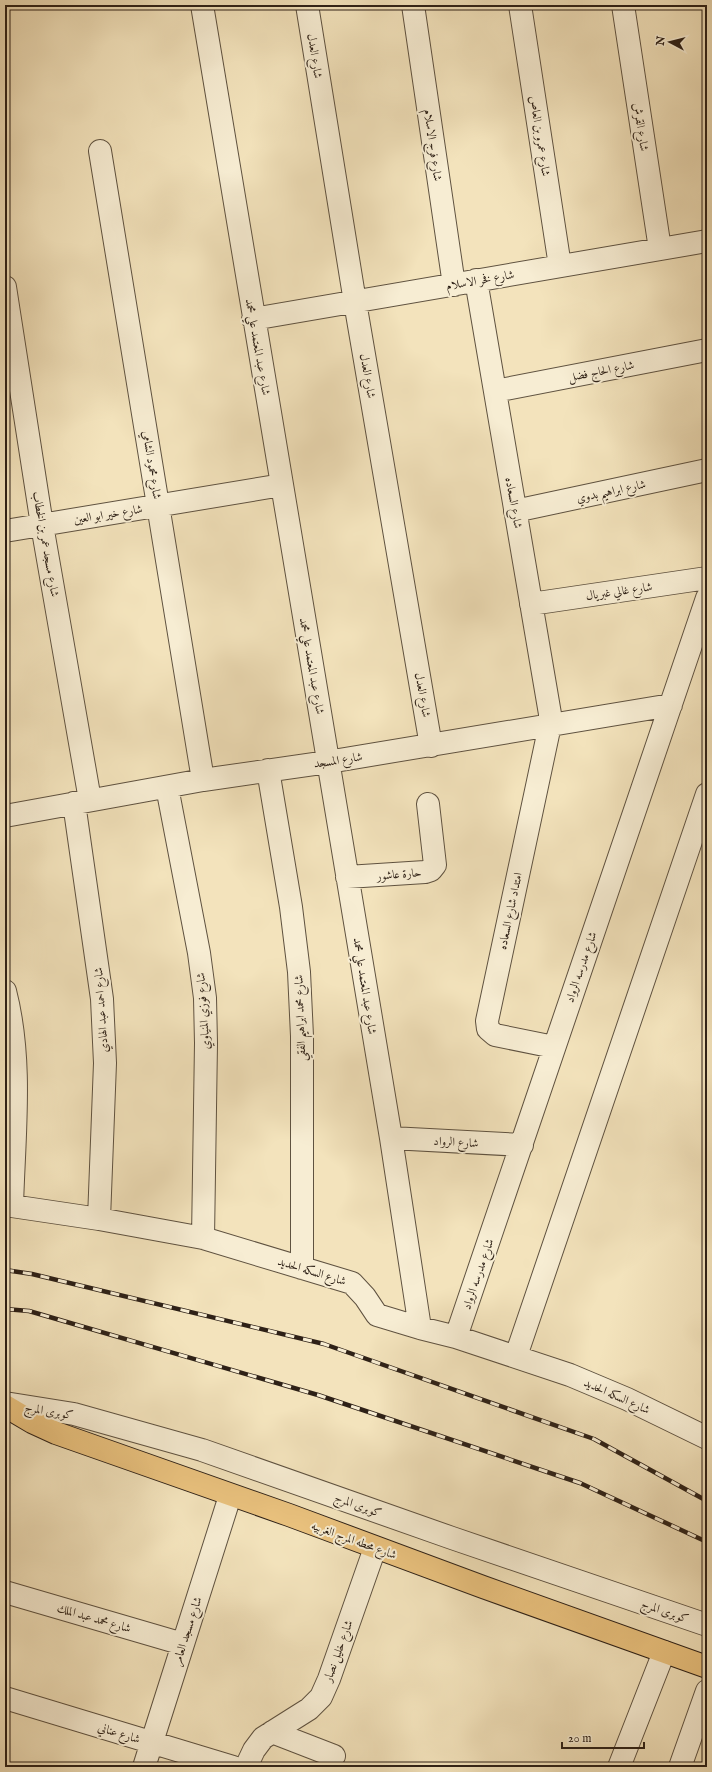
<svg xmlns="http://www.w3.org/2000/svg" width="712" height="1772" font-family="'IM FELL English',Amiri,serif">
  <rect width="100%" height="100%" fill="#f3e3bc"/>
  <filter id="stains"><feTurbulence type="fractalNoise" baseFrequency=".005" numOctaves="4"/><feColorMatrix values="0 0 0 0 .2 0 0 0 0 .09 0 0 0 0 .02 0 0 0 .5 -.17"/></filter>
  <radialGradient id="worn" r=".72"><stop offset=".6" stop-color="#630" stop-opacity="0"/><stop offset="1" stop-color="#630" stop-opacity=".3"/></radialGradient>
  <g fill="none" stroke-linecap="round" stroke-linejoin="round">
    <defs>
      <path id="minor" d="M 202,5 L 391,1138 L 420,1328
        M 307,5 L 355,302 L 431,746
        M 413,5 L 454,285
        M 520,5 L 560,266
        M 623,5 L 660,249
        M 100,151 L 203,780
        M 476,280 L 550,714 L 550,725 L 487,1021 L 488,1029 L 495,1035 L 554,1047
        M 5,287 L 42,525 L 90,800
        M 253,319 L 707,241
        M 495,391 L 707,350
        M 515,511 L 707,470
        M 5,531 L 282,485
        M 531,604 L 707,578
        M 268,770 L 291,907 L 299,972 L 302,1036 L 302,1268
        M 167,787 L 199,953 L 205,998 L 206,1043 L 203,1238
        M 74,803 L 102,999 L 105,1063 L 99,1219
        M 5,816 L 203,780 L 328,762 L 671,705
        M 347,877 L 425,872 L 431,870 L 435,865 L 428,804
        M 5,991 C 23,1061 14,1134 12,1206
        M 391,1138 L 522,1145
        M 5,1205 L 99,1219 L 203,1238 L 352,1283 L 365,1297 L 377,1315 L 420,1328 L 456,1337 L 570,1375 L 627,1399 L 707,1438
        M 456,1337 L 707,598
        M 516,1356 L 707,794
        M 5,1403 L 74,1414 L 202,1450 L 452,1538 L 707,1625
        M 5,1592 L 183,1644
        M 5,1698 L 233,1767
        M 272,1732 L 334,1756
        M 144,1767 L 230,1496
        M 246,1767 L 254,1750 L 263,1738 L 309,1709 L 321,1697 L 329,1679 L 375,1548
        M 619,1767 L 664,1652
        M 680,1767 L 707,1691"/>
      <path id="major" d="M 5,1406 L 32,1422 L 56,1433 L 289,1515 L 483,1587 L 707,1667"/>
    </defs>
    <!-- minor casing -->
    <use href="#minor" stroke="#5f5240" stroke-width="24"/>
    <!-- major casing -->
    <use href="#major" stroke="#2e2117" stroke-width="24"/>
    <!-- minor -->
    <use href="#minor" stroke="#f7edd3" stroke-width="22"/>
    <!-- major -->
    <use href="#major" stroke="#eac27e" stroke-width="22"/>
    <defs>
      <path id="rail" d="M 5,1270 L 32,1274 L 324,1344 L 594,1439 L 707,1501
        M 5,1309 L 29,1311 L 318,1395 L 580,1483 L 707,1542"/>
    </defs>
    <!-- rail casing -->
    <use href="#rail" stroke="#2e2117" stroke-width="4.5"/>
    <!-- rail -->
    <use href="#rail" stroke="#f7edd3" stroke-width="3" stroke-dasharray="9" stroke-linecap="butt"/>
  </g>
  <g text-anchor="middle" stroke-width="4" stroke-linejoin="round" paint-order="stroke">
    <!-- street labels -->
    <g font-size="12" fill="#2e2117" stroke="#f7edd3">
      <text transform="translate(315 56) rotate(81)" y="4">شارع العدل</text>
      <text transform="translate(641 127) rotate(81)" y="4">شارع القرش</text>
      <text transform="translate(540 136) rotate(81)" y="4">شارع عمرو بن العاص</text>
      <text transform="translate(433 145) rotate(82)" y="4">شارع فرج الاسلام</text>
      <text transform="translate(480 280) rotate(-10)" y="4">شارع فخر الاسلام</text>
      <text transform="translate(258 347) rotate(80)" y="4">شارع عبد المعتمد علي محمد</text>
      <text transform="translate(601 371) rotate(-11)" y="4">شارع الحاج فضل</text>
      <text transform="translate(368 376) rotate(80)" y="4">شارع العدل</text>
      <text transform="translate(152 465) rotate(81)" y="4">شارع محمود الشامي</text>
      <text transform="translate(611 491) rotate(-12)" y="4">شارع ابراهيم بدوي</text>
      <text transform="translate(514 503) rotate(80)" y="4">شارع السعاده</text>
      <text transform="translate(108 514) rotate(-9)" y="4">شارع خير ابو العين</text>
      <text transform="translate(46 544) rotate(80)" y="4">شارع مسجد عمر بن الخطاب</text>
      <text transform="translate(619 591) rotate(-8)" y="4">شارع غالي غبريال</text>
      <text transform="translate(312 666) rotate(80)" y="4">شارع عبد المعتمد علي محمد</text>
      <text transform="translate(423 695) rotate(80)" y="4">شارع العدل</text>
      <text transform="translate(338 760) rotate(-9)" y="4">شارع المسجد</text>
      <text transform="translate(399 874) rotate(-5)" y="4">حارة عاشور</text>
      <text transform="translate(510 911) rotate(-78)" y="4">امتداد شارع السعاده</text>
      <text transform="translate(581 967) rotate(-71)" y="4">شارع مدرسه الرواد</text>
      <text transform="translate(365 986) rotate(81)" y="4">شارع عبد المعتمد علي محمد</text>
      <text transform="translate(101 1010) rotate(-94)" y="4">شارع احمد عبد الهادي</text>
      <text transform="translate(203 1011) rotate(-94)" y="4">شارع فوزي المنياوي</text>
      <text transform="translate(300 1018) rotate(-92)" y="4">شارع محمد ابراهيم الفقي</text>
      <text transform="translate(456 1142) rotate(3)" y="4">شارع الرواد</text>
      <text transform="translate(312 1271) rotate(17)" y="4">شارع السكه الحديد</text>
      <text transform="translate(478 1274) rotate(-71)" y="4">شارع مدرسه الرواد</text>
      <text transform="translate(617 1396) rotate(24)" y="4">شارع السكه الحديد</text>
      <text transform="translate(49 1411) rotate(10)" y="4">كوبرى المرج</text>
      <text transform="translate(358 1505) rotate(20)" y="4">كوبرى المرج</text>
      <text transform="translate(354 1540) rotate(20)" y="4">شارع محطه المرج الغربيه</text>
      <text transform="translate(665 1611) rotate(19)" y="4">كوبرى المرج</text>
      <text transform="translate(94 1618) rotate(16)" y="4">شارع محمد عبد الملك</text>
      <text transform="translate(187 1631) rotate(-72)" y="4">شارع مسجد العامر</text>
      <text transform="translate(338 1651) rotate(-70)" y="4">شارع خليل نصار</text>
      <text transform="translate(119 1733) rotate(17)" y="4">شارع عناني</text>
    </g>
  </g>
  <!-- margin -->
  <rect width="712" height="1772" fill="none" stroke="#f3e3bc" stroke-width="20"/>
  <rect x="6" y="6" width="700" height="1760" fill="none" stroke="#2e2117" stroke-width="2"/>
  <rect x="10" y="10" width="692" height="1752" fill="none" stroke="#2e2117"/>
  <!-- north arrow -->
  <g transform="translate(670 42) rotate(277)" stroke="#f7edd3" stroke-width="3" paint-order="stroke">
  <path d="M0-3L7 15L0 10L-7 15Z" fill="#2e2117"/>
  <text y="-6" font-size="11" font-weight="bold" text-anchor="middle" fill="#2e2117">N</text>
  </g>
  <!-- scale -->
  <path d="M562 1742v6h82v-6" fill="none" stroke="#2e2117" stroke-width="2"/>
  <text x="568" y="1742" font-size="12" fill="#2e2117" stroke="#f7edd3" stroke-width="3" paint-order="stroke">20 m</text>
  <rect width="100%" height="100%" filter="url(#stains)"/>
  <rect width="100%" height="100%" fill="url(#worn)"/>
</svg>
